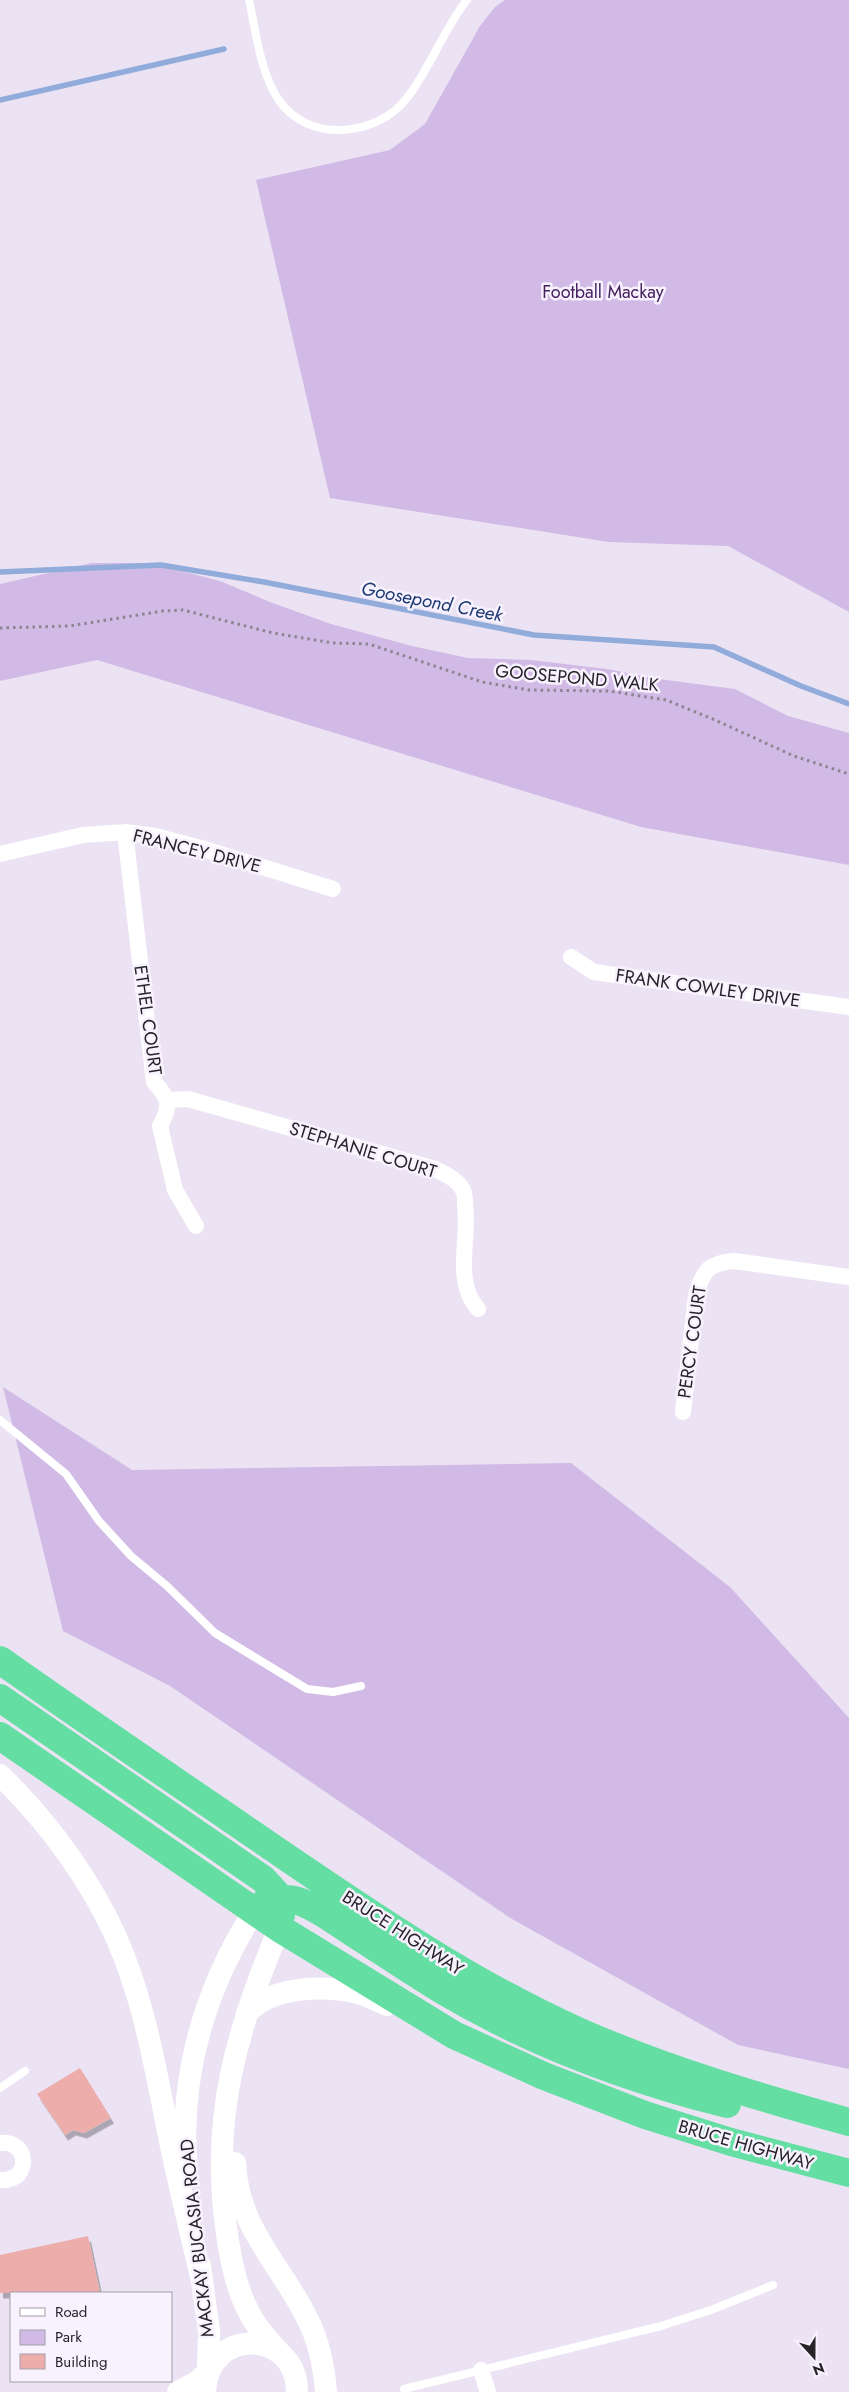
<svg xmlns="http://www.w3.org/2000/svg" width="849" height="2392" font-family="Jost,sans-serif">
  <defs>
    <filter id="shadow"><feDropShadow dx="3" dy="5.5" stdDeviation="0" flood-color="#0004"/></filter>
  </defs>
  <rect width="100%" height="100%" fill="#ebe3f3"/>
  <!-- green -->
  <path fill="#d1bae5" d="M 505,0 L 849,0 L 849,612 L 728,546 L 609,542 L 330,498 L 256,180 L 390,150 L 425,124 L 480,26 L 495,7 Z
    M 92,563 L 150,563 L 220,581 L 270,602 L 331,624 L 412,646 L 468,658 L 531,660 L 607,669 L 658,679 L 735,689 L 788,716 L 849,733 L 849,865 L 641,827 L 97,660 L 0,681 L 0,584 Z
    M 3,1387 L 132,1470 L 571,1463 L 730,1587 L 849,1718 L 849,2069 L 738,2045 L 512,1919 L 170,1686 L 63,1631 Z"/>
  <g fill="none" stroke-linecap="round" stroke-linejoin="round">
    <!-- stream -->
    <path stroke="#91abda" stroke-width="5.5" d="M 0,100 L 224,49
      M 0,572 L 161,565 L 264,582 L 534,635 L 714,647 L 801,686 L 849,704"/>
  </g>
  <!-- building -->
  <path fill="#edadab" filter="url(#shadow)" d="M 80,2068 L 111,2118 L 84,2133 L 73,2130 L 65,2135 L 37,2094 Z
    M 88,2236 L 100,2293 L 0,2293 L 0,2255 Z"/>
  <g fill="none" stroke-linecap="round" stroke-linejoin="round">
    <!-- path -->
    <path stroke="#8a8590" stroke-width="3" stroke-dasharray="2.5 4" stroke-linecap="butt" d="M 0,628 L 69,626 L 163,611 L 183,610 L 273,633 L 333,643 L 369,644 L 482,682 L 529,690 L 609,691 L 666,700 L 715,720 L 794,756 L 849,774"/>
    <!-- lane -->
    <path stroke="#fff" stroke-width="8" d="M 249,0 C 256,32 260,71 278,99 C 308,144 377,137 407,98 C 431,67 443,30 467,0
      M 0,1420 L 66,1474 L 99,1521 L 131,1556 L 167,1586 L 215,1633 L 307,1689 L 333,1692 L 361,1686
      M 0,2088 L 25,2071
      M 404,2389 L 661,2326 L 711,2310 L 773,2285"/>
    <!-- street -->
    <path stroke="#fff" stroke-width="16" d="M 125,832 L 154,1082 C 170,1099 171,1106 160,1126 L 175,1190 L 196,1226
      M 0,854 L 83,835 L 125,832 L 155,836 L 201,848 L 333,889
      M 571,957 L 594,972 L 849,1007
      M 168,1100 L 188,1099 L 435,1169 C 445,1174 457,1179 463,1190 C 465,1194 465,1200 465,1205 C 470,1240 453,1280 478,1309
      M 683,1412 L 696,1295 C 703,1270 709,1263 734,1261 L 849,1277
      M 0,2143 C 21,2141 30,2161 17,2176 L 7,2180 L 0,2180
      M 481,2370 L 488,2392"/>
    <!-- secondary -->
    <path stroke="#fff" stroke-width="22" d="M 0,1775 C 48,1822 88,1876 116,1937 C 143,1998 154,2061 167,2126 C 177,2178 190,2229 202,2281
      M 279,1928 C 237,2032 211,2113 226,2227 C 230,2257 236,2291 252,2318 C 261,2333 273,2346 286,2359
      M 247,2013 C 272,1986 324,1985 358,1993 C 368,1996 378,2001 387,2005
      M 235,2163 C 238,2229 280,2263 307,2318 C 319,2341 324,2366 326,2392
      M 187,2170 C 178,2078 205,1987 255,1910
      M 200,2266 L 209,2331 L 208,2370
      M 178,2392 L 197,2382 L 208,2372
      M 205,2392 C 207,2327 297,2328 297,2392"/>
    <!-- highway -->
    <path stroke="#65dea4" stroke-width="28" d="M 0,1660 C 89,1723 180,1784 270,1846 C 370,1914 470,1983 580,2032 C 667,2070 758,2097 849,2122
      M 0,1698 L 263,1879 L 276,1893 L 281,1915
      M 0,1736 L 279,1928 L 454,2035 L 544,2076 L 645,2115 L 731,2142 L 849,2173
      M 255,1910 C 267,1899 286,1896 301,1902 C 320,1909 336,1922 353,1933 C 383,1952 412,1972 442,1990 C 531,2043 627,2079 727,2104"/>
  </g>
  <g text-anchor="middle" stroke-width="5" stroke-linejoin="round" paint-order="stroke">
    <!-- park labels -->
    <g font-size="18" fill="#45225d" stroke="#f8f1fe">
      <text x="603" y="298">Football Mackay</text>
    </g>
    <!-- street labels -->
    <g font-size="18" fill="#262329" stroke="#f8f1fe">
      <text transform="translate(577 678) rotate(5)" y="6">GOOSEPOND WALK</text>
      <text transform="translate(197 851) rotate(14)" y="6">FRANCEY DRIVE</text>
      <text transform="translate(708 988) rotate(8)" y="6">FRANK COWLEY DRIVE</text>
      <text transform="translate(148 1020) rotate(82)" y="6">ETHEL COURT</text>
      <text transform="translate(363 1150) rotate(17)" y="6">STEPHANIE COURT</text>
      <text transform="translate(692 1342) rotate(-82)" y="6">PERCY COURT</text>
      <text transform="translate(403 1933) rotate(33)" y="6">BRUCE HIGHWAY</text>
      <text transform="translate(746 2145) rotate(16)" y="6">BRUCE HIGHWAY</text>
      <text transform="translate(197 2238) rotate(-96)" y="6">MACKAY BUCASIA ROAD</text>
    </g>
    <!-- water labels -->
    <g font-size="19" font-style="italic" fill="#1d3972" stroke="#f8f1fe">
      <text transform="translate(432 601) rotate(11)" y="7">Goosepond Creek</text>
    </g>
  </g>
  <!-- legend -->
  <rect x="10" y="2292" width="162" height="90" fill="#f8f1fe" stroke="#a49fa9"/>
  <rect x="20" y="2308" width="25" height="8" fill="#ffffff" stroke="#a49fa9"/>
  <text x="55" y="2317" font-size="15" fill="#262329">Road</text>
  <rect x="20" y="2330" width="25" height="15" fill="#d1bae5" stroke="#a49fa9"/>
  <text x="55" y="2342" font-size="15" fill="#262329">Park</text>
  <rect x="20" y="2354" width="25" height="15" fill="#edadab" stroke="#a49fa9"/>
  <text x="55" y="2367" font-size="15" fill="#262329">Building</text>
  <!-- north arrow -->
  <g transform="translate(814 2357) rotate(159)" stroke="#f8f1fe" stroke-width="4" paint-order="stroke">
  <path d="M0-4L9 19L0 12L-9 19Z" fill="#262329"/>
  <text y="-8" font-size="14" font-weight="bold" text-anchor="middle" fill="#262329">N</text>
  </g>
</svg>
